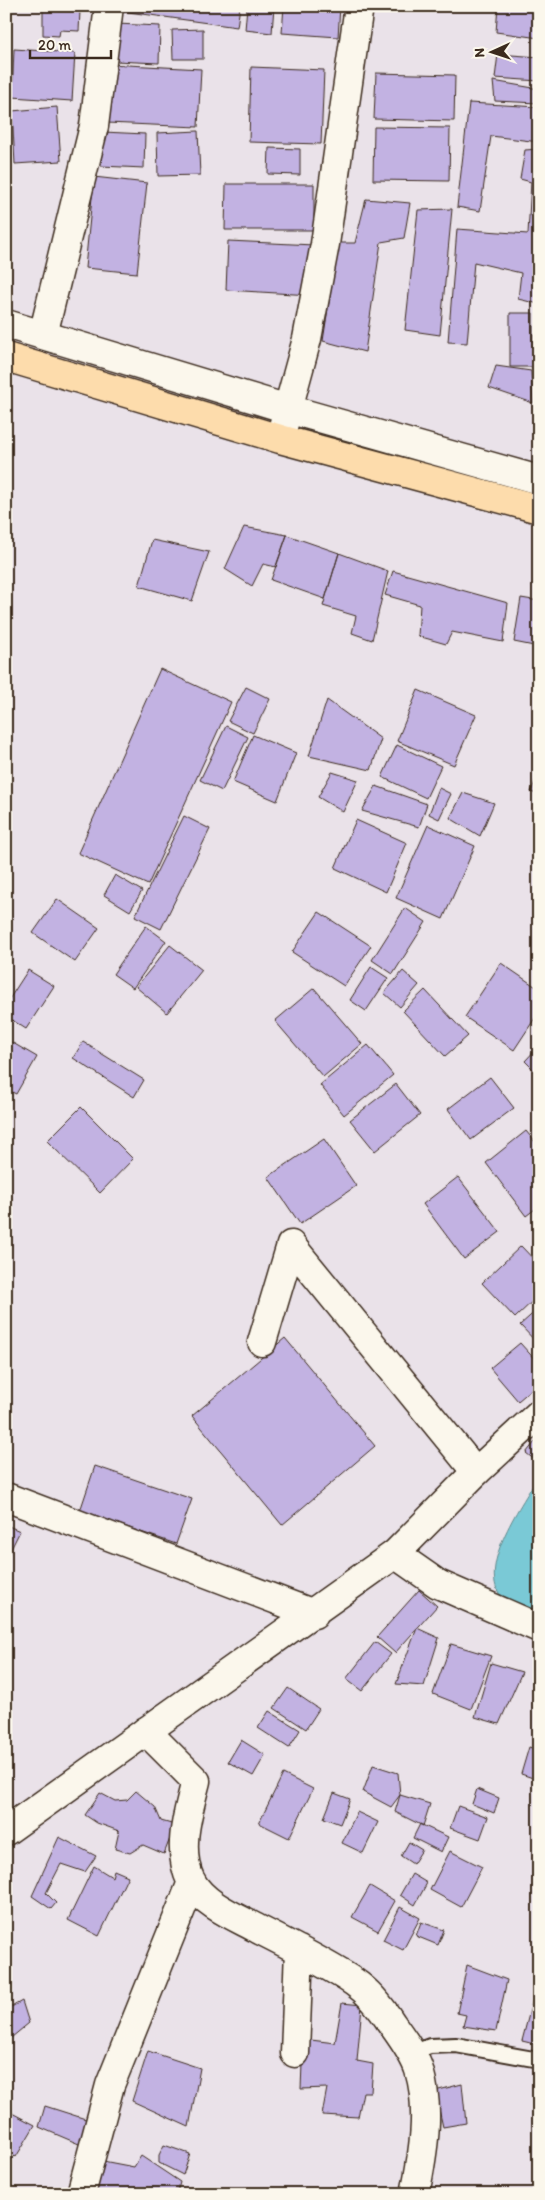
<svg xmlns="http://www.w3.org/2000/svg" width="545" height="2200" font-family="Itim,sans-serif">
  <rect width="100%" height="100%" fill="#eae2e9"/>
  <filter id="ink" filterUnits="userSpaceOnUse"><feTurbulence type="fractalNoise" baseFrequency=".02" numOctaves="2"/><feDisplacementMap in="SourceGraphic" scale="10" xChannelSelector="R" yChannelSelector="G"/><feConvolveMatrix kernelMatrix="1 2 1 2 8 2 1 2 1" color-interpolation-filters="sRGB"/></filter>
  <g filter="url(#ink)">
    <!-- water -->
    <path fill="#7ac9d6" stroke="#61898c" d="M 539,1475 L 539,1616 C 530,1611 506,1602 501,1596 C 477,1566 524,1501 539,1475 Z"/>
    <!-- building -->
    <path fill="#c2b2e2" stroke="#3b2a1e" d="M 43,6 L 60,6 L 60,11 L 80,11 L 79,31 L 60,30 L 59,36 L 43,35 Z
      M 122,6 L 240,6 L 237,27 L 121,11 Z
      M 247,6 L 274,6 L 272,33 L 245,30 Z
      M 284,6 L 340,6 L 338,37 L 282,33 Z
      M 498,6 L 539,6 L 539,38 L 496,32 Z
      M 116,24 L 160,26 L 159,63 L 115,61 Z
      M 203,29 L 203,59 L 173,59 L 172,30 Z
      M 14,49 L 75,53 L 72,101 L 12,97 Z
      M 498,54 L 539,57 L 539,81 L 495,78 Z
      M 109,64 L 201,69 L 198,127 L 107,123 Z
      M 251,67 L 324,70 L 321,144 L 249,142 Z
      M 376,73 L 455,75 L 454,121 L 374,119 Z
      M 493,81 L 539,89 L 539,103 L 495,101 Z
      M 469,103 L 539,107 L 539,142 L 491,136 L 480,211 L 457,207 Z
      M 57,107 L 61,161 L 15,164 L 12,111 Z
      M 374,127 L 450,128 L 449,181 L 373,180 Z
      M 198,131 L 200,175 L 158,176 L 157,133 Z
      M 103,132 L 145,134 L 144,168 L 101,166 Z
      M 269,148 L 300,149 L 300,175 L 268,174 Z
      M 539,149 L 539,304 L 518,299 L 521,273 L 474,262 L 467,343 L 448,342 L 457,229 L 528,234 L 531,182 L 520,179 L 525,150 Z
      M 94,177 L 147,183 L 137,273 L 85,268 Z
      M 226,184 L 314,184 L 314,230 L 225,230 Z
      M 366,199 L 410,203 L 404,238 L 381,242 L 365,352 L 323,341 L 338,243 L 355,243 Z
      M 452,209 L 440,335 L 405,330 L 418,210 Z
      M 228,241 L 314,245 L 311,295 L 226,290 Z
      M 510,313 L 533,313 L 533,367 L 510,367 Z
      M 496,366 L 531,371 L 533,403 L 489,388 Z
      M 244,527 L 287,535 L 276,567 L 263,564 L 252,586 L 225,569 Z
      M 287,535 L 339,553 L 325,599 L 271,580 Z
      M 152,540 L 209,552 L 192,601 L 139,586 Z
      M 339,553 L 388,571 L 372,640 L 352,633 L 356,616 L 323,606 Z
      M 393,571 L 508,603 L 503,642 L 452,632 L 446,644 L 418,636 L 420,605 L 385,595 Z
      M 521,598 L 539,601 L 539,647 L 514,642 Z
      M 160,669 L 231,702 L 148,885 L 78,853 Z
      M 246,687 L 270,699 L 253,733 L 228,721 Z
      M 418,690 L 476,715 L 454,765 L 397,741 Z
      M 327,700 L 381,739 L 371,770 L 309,756 Z
      M 226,726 L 248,737 L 222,791 L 200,780 Z
      M 253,735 L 296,753 L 277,801 L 233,782 Z
      M 397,745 L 441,766 L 426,798 L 382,777 Z
      M 539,771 L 539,795 L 531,792 Z
      M 332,772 L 358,780 L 343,812 L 318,797 Z
      M 376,786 L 427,804 L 419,827 L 362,811 Z
      M 439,788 L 451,794 L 439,819 L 429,814 Z
      M 463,793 L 494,803 L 480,836 L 450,818 Z
      M 184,816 L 210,829 L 161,929 L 135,916 Z
      M 356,820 L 407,843 L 386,892 L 335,868 Z
      M 428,825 L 475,846 L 443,919 L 396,898 Z
      M 115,875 L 142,891 L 130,911 L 104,895 Z
      M 57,899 L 99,928 L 75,962 L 33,933 Z
      M 405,908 L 426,922 L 393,974 L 372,960 Z
      M 319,912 L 371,946 L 344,986 L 292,952 Z
      M 146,926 L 166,941 L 133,988 L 113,974 Z
      M 170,945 L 202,970 L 167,1013 L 136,987 Z
      M 501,963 L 539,989 L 539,1012 L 514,1050 L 465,1017 Z
      M 371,967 L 388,978 L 366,1011 L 350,1000 Z
      M 28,970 L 54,986 L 26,1029 L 6,1016 L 6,1004 Z
      M 403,971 L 419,985 L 400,1007 L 384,993 Z
      M 314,988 L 362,1044 L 323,1077 L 275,1021 Z
      M 425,990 L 468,1036 L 445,1056 L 403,1011 Z
      M 6,1039 L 37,1057 L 16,1094 L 6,1089 Z
      M 83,1042 L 144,1080 L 134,1097 L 73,1058 Z
      M 368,1045 L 393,1075 L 344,1115 L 320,1085 Z
      M 539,1046 L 539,1075 L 525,1061 Z
      M 490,1077 L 514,1108 L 471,1140 L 448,1109 Z
      M 396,1084 L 420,1115 L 375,1151 L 350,1120 Z
      M 81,1107 L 133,1159 L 100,1193 L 47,1141 Z
      M 526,1131 L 539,1147 L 539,1206 L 526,1216 L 486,1163 Z
      M 324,1139 L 356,1186 L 300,1224 L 268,1177 Z
      M 458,1177 L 500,1232 L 464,1259 L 423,1204 Z
      M 521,1246 L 539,1265 L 539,1295 L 515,1318 L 482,1283 Z
      M 539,1308 L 539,1345 L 520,1325 Z
      M 285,1338 L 375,1446 L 282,1525 L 192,1416 Z
      M 520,1343 L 539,1364 L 539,1383 L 518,1401 L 490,1368 Z
      M 539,1437 L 539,1456 L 535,1460 L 526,1453 Z
      M 95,1466 L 192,1499 L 176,1544 L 80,1511 Z
      M 6,1525 L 20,1531 L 6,1559 Z
      M 419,1590 L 437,1606 L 395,1653 L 377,1637 Z
      M 417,1628 L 439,1638 L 424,1686 L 396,1684 Z
      M 375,1642 L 391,1654 L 362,1691 L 346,1679 Z
      M 451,1644 L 491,1656 L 471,1709 L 433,1694 Z
      M 491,1663 L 522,1672 L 499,1724 L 475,1717 Z
      M 288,1688 L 319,1709 L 306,1729 L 274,1708 Z
      M 269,1711 L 300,1730 L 289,1748 L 258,1728 Z
      M 241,1740 L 265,1755 L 253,1776 L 228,1762 Z
      M 529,1747 L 539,1750 L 539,1780 L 521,1774 Z
      M 373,1765 L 398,1773 L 400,1795 L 391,1807 L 363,1792 Z
      M 283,1774 L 313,1789 L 289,1838 L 259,1823 Z
      M 477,1789 L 499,1798 L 494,1813 L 472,1804 Z
      M 136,1791 L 155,1807 L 161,1821 L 175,1825 L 164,1854 L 143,1845 L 130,1853 L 115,1849 L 119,1831 L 97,1823 L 85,1815 L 100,1793 L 115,1801 L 127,1800 Z
      M 334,1793 L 350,1799 L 340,1824 L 324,1818 Z
      M 400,1795 L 430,1804 L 423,1826 L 395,1812 Z
      M 458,1806 L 488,1817 L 480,1839 L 450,1828 Z
      M 357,1812 L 378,1822 L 363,1853 L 342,1843 Z
      M 420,1824 L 448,1837 L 441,1852 L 413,1838 Z
      M 59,1837 L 96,1856 L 85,1872 L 61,1864 L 46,1893 L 56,1903 L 51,1909 L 32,1896 Z
      M 409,1842 L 422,1850 L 413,1864 L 401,1856 Z
      M 450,1851 L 482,1867 L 461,1907 L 430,1890 Z
      M 94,1866 L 112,1877 L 114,1870 L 128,1876 L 99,1936 L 68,1920 Z
      M 412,1874 L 427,1883 L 415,1905 L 400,1895 Z
      M 370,1886 L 395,1901 L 378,1931 L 352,1917 Z
      M 400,1907 L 420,1918 L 403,1950 L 383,1940 Z
      M 421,1922 L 444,1930 L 438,1945 L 416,1936 Z
      M 467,1965 L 507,1980 L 496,2031 L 463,2026 L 466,2015 L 457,2013 Z
      M 536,1987 L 539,1988 L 539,2045 L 522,2041 Z
      M 22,2001 L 29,2023 L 6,2042 L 6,2010 Z
      M 342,2003 L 362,2005 L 357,2061 L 373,2064 L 371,2092 L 363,2092 L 358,2117 L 322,2115 L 327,2088 L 301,2089 L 303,2039 L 335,2043 Z
      M 148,2051 L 200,2068 L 189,2127 L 132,2101 Z
      M 462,2084 L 466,2123 L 443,2127 L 435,2091 Z
      M 45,2106 L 95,2122 L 86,2147 L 39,2127 Z
      M 6,2110 L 35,2125 L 16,2157 L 6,2154 Z
      M 164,2145 L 190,2154 L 183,2175 L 159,2163 L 159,2155 Z
      M 141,2156 L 180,2182 L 177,2194 L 94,2194 L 103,2161 L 134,2167 Z"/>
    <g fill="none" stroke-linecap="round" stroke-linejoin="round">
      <defs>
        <path id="lane" d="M 411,2053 L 430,2046 L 456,2045 L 539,2060"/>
        <path id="street" d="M 6,324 L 288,409 L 539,480
          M 43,335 L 94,126 L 109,6
          M 283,427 L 307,339 L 325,244 L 359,6
          M 291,1245 L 476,1472
          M 262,1342 L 291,1245
          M 6,1497 L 314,1614
          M 395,1554 L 438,1584 L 539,1628
          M 146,1731 L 196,1781 C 188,1813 176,1850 191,1881 C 204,1905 236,1917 258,1929 C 291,1946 324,1962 354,1982 C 369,1992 383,2010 392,2024 C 402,2038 414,2054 419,2070 C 431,2110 423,2154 415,2194
          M 295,2053 L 299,1950
          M 81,2194 L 110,2085 L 192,1882"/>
        <path id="secondary" d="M 6,1831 L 395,1554 L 476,1472 L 539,1414"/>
        <path id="highway" d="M 6,357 L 280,439 L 539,509"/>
      </defs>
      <!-- lane casing -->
      <use href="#lane" stroke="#3b2a1e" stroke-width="18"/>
      <!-- street casing -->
      <use href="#street" stroke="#3b2a1e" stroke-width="31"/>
      <!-- secondary casing -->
      <use href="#secondary" stroke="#3b2a1e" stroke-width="31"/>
      <!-- highway casing -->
      <use href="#highway" stroke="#3b2a1e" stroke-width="31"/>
      <!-- lane -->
      <use href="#lane" stroke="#fbf7ec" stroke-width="14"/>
      <!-- street -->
      <use href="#street" stroke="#fbf7ec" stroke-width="28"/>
      <!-- secondary -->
      <use href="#secondary" stroke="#fbf7ec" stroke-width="28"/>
      <!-- highway -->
      <use href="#highway" stroke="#fddcac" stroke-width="28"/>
    </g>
  </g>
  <!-- margin -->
  <rect width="545" height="2200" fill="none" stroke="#fbf7ec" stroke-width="25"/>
  <rect x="12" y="12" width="520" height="2175" fill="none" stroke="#3b2a1e" stroke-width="2" filter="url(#ink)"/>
  <!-- north arrow -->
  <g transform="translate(492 52) rotate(267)" stroke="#fbf7ec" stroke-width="4" paint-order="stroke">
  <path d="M0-4L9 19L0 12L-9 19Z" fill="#3b2a1e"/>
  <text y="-8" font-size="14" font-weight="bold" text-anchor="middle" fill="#3b2a1e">N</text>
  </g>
  <!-- scale -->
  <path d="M30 50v8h81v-8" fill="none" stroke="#3b2a1e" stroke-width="2.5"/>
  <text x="38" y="50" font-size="15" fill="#3b2a1e" stroke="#fbf7ec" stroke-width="4" paint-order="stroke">20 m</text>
</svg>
